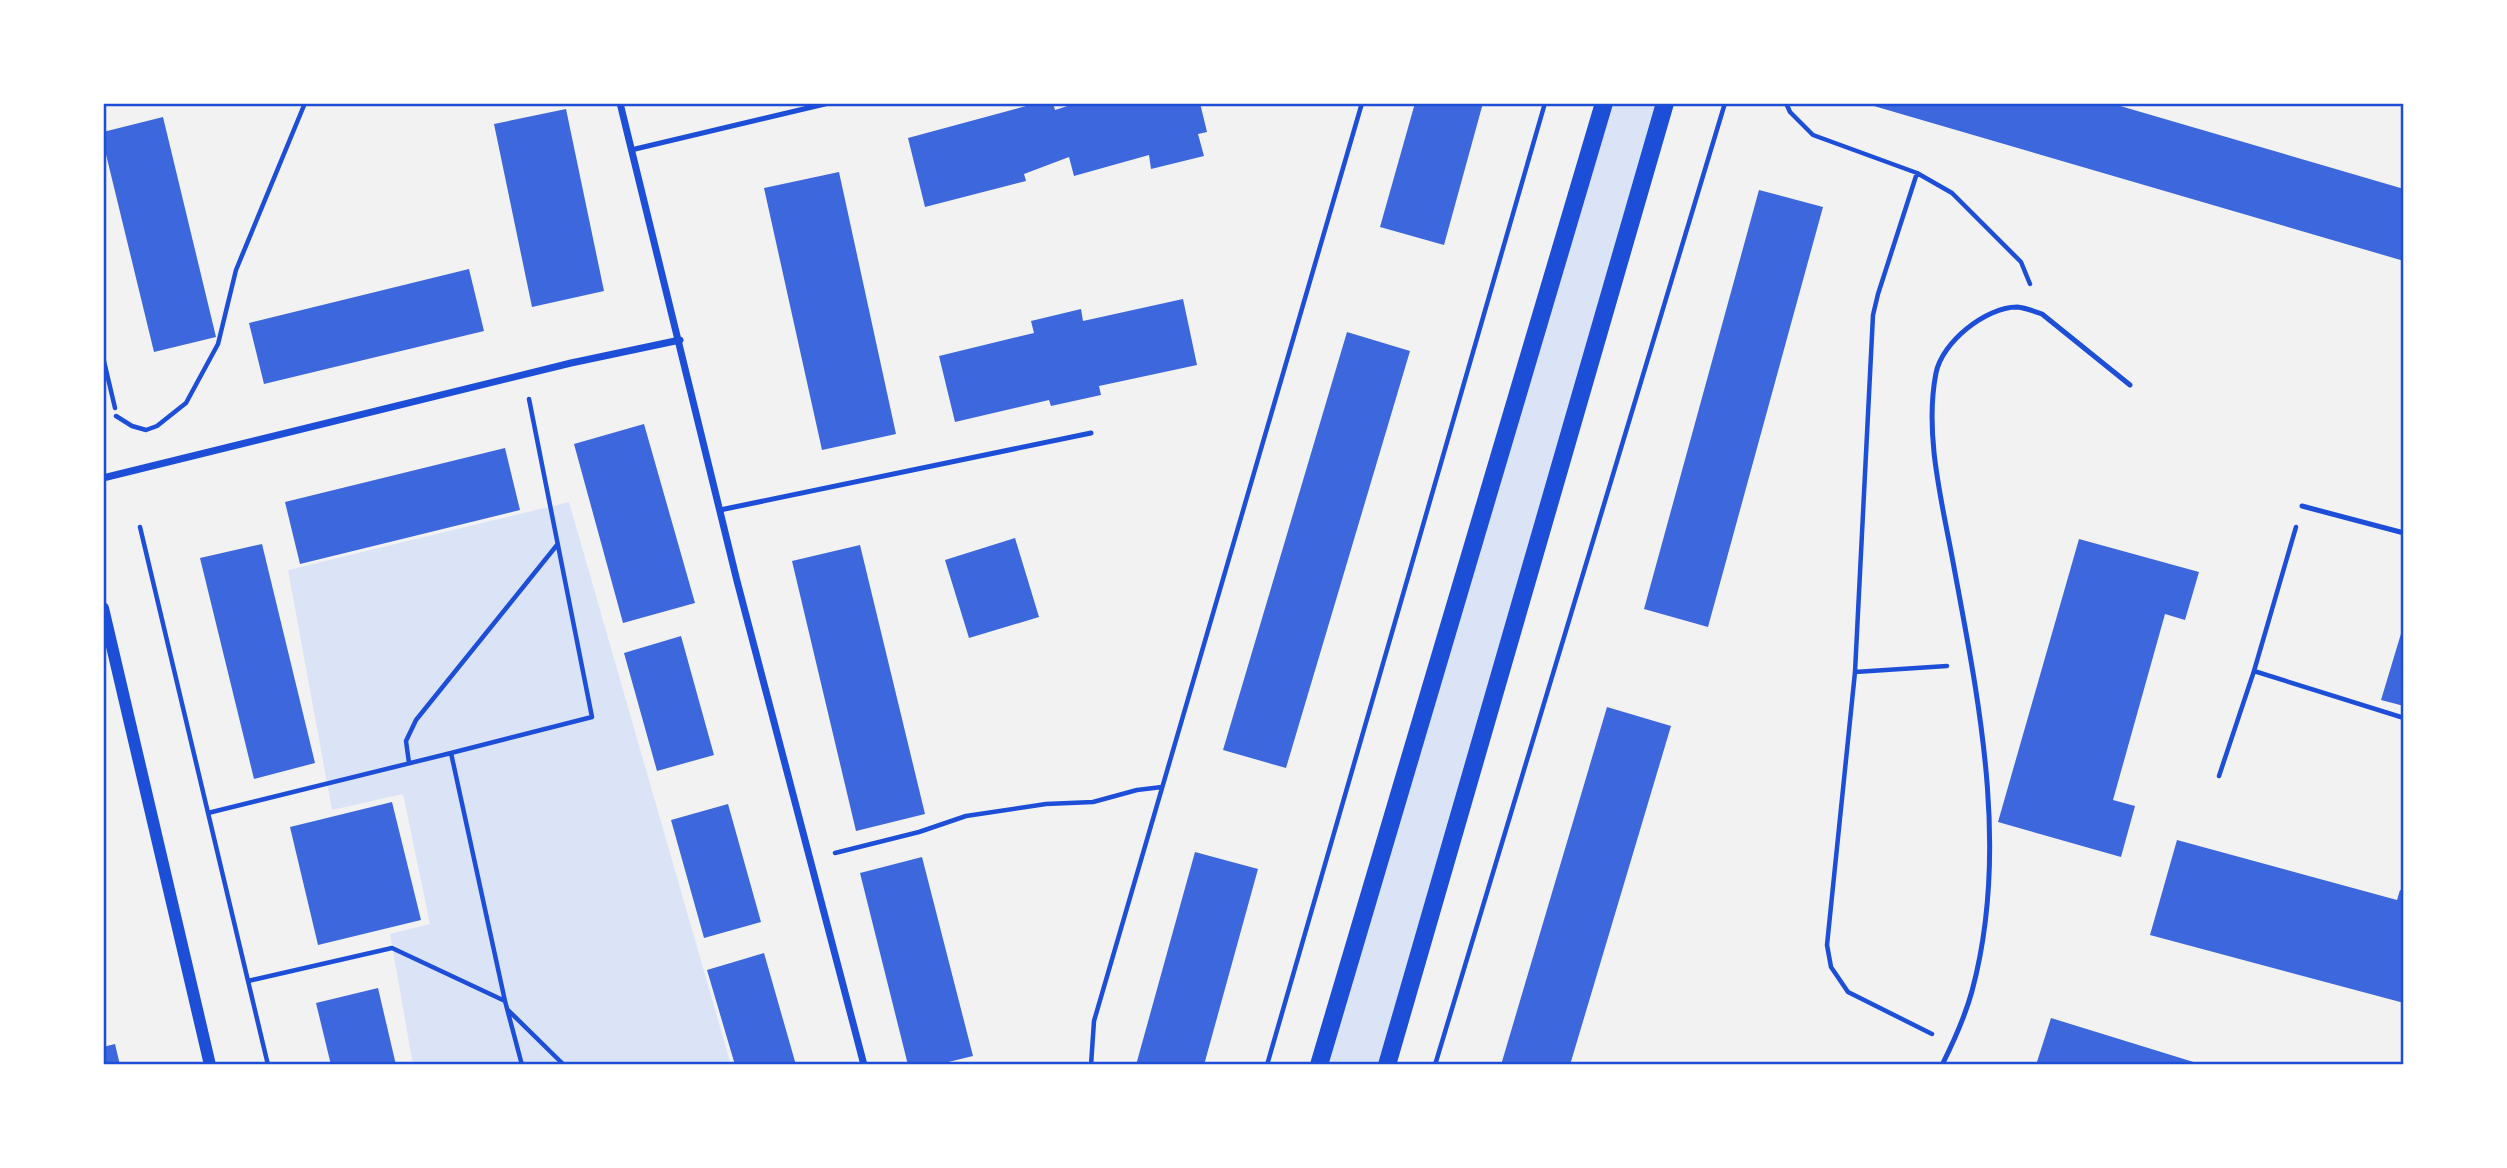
<svg xmlns="http://www.w3.org/2000/svg" width="2507" height="1168" font-family="'Sofia Sans Condensed',sans-serif">
  <rect width="100%" height="100%" fill="#f2f2f2"/>
  <!-- green -->
  <path fill="#dbe4f7" d="M 1604,103 L 1665,103 L 1387,1065 L 1319,1065 Z
    M 569,502 L 731,1065 L 413,1065 L 390,934 L 430,924 L 403,794 L 332,810 L 288,570 Z"/>
  <!-- building -->
  <path fill="#3d67dc" d="M 1037,103 L 1053,103 L 1055,110 L 1077,103 L 1200,103 L 1207,132 L 1198,134 L 1204,156 L 1151,169 L 1149,155 L 1074,176 L 1069,157 L 1024,174 L 1026,181 L 925,207 L 908,138 Z
    M 1415,103 L 1483,103 L 1444,245 L 1380,227 Z
    M 2110,103 L 2404,189 L 2404,261 L 1867,104 Z
    M 566,109 L 604,291 L 532,307 L 494,124 Z
    M 163,117 L 216,337 L 154,352 L 103,142 L 103,132 Z
    M 839,172 L 896,434 L 822,450 L 764,188 Z
    M 1759,190 L 1823,207 L 1708,627 L 1644,609 Z
    M 469,269 L 484,331 L 264,384 L 249,323 Z
    M 1183,299 L 1197,365 L 1099,386 L 1101,395 L 1051,406 L 1049,400 L 955,422 L 939,356 L 1034,333 L 1031,321 L 1081,309 L 1083,321 Z
    M 1347,332 L 1410,351 L 1286,768 L 1223,750 Z
    M 644,424 L 695,603 L 623,623 L 574,444 Z
    M 505,448 L 520,510 L 300,564 L 285,502 Z
    M 1015,538 L 1039,617 L 969,638 L 945,560 Z
    M 2079,539 L 2199,572 L 2185,620 L 2165,614 L 2113,800 L 2135,806 L 2121,857 L 1998,822 Z
    M 262,544 L 315,763 L 254,779 L 200,558 Z
    M 860,545 L 925,814 L 856,831 L 792,561 Z
    M 2403,627 L 2404,627 L 2404,706 L 2381,700 Z
    M 681,636 L 714,755 L 657,771 L 624,653 Z
    M 1607,707 L 1671,726 L 1570,1065 L 1501,1065 Z
    M 392,802 L 421,920 L 318,945 L 290,827 Z
    M 728,804 L 761,922 L 704,938 L 671,820 Z
    M 2177,840 L 2397,900 L 2400,890 L 2404,891 L 2404,1003 L 2150,935 Z
    M 1195,852 L 1258,869 L 1204,1065 L 1136,1065 Z
    M 922,857 L 973,1056 L 936,1065 L 908,1065 L 860,873 Z
    M 764,953 L 796,1065 L 735,1065 L 707,970 Z
    M 378,988 L 396,1065 L 331,1065 L 316,1003 Z
    M 2051,1018 L 2200,1064 L 2200,1065 L 2036,1065 Z
    M 115,1044 L 120,1065 L 103,1065 L 103,1047 Z"/>
  <g fill="none" stroke-linecap="round" stroke-linejoin="round">
    <!-- path -->
    <path stroke="#1d4ed8" stroke-width="4.5" d="M 1786,103 L 1790,112 L 1813,135 L 1917,173 L 1952,193 L 2021,262 L 2030,284
      M 1917,173 L 1878,294 L 1873,315 L 1855,672 L 1827,945 L 1831,967 L 1848,992 L 1932,1034
      M 103,357 L 115,408
      M 116,416 L 132,426 L 146,430 L 157,426 L 186,403 L 218,344 L 236,270 L 305,103
      M 140,527 L 268,1065
      M 2254,671 L 2404,718
      M 1855,672 L 1947,666
      M 451,753 L 592,717 L 529,399
      M 409,763 L 406,741 L 416,720 L 557,545
      M 2219,776 L 2254,671 L 2296,527
      M 208,813 L 451,753 L 505,1001
      M 835,853 L 919,832 L 966,816 L 1046,804 L 1093,802 L 1137,790 L 1162,787
      M 248,981 L 392,948 L 505,1001 L 522,1065
      M 508,1010 L 564,1065
      M 1091,1065 L 1094,1021 L 1362,103
      M 1267,1065 L 1545,103
      M 1435,1065 L 1725,103"/>
    <!-- service -->
    <path stroke="#1d4ed8" stroke-width="5" d="M 631,150 L 829,103
      M 2302,506 L 2404,533
      M 720,510 L 1091,433
      M 1942,1065 C 1954,1041 1965,1017 1972,991 C 2010,850 1979,702 1953,562 C 1942,502 1924,434 1936,373 C 1942,342 1986,307 2017,307 C 2026,308 2034,311 2042,314 L 2130,385"/>
    <!-- minor -->
    <path stroke="#1d4ed8" stroke-width="7" d="M 620,103 L 737,581 L 864,1065
      M 103,478 L 571,363 L 680,340"/>
    <!-- tertiary -->
    <path stroke="#1d4ed8" stroke-width="12" d="M 103,608 L 210,1065"/>
    <!-- primary -->
    <path stroke="#1d4ed8" stroke-width="18" d="M 1319,1065 L 1604,103
      M 1387,1065 L 1665,103"/>
  </g>
  <!-- border -->
  <rect width="2507" height="1168" fill="none" stroke="#ffffff" stroke-width="210"/>
  <rect x="105" y="105" width="2297" height="958" fill="none" stroke="#1d4ed8" stroke-width="2.5"/>
</svg>
